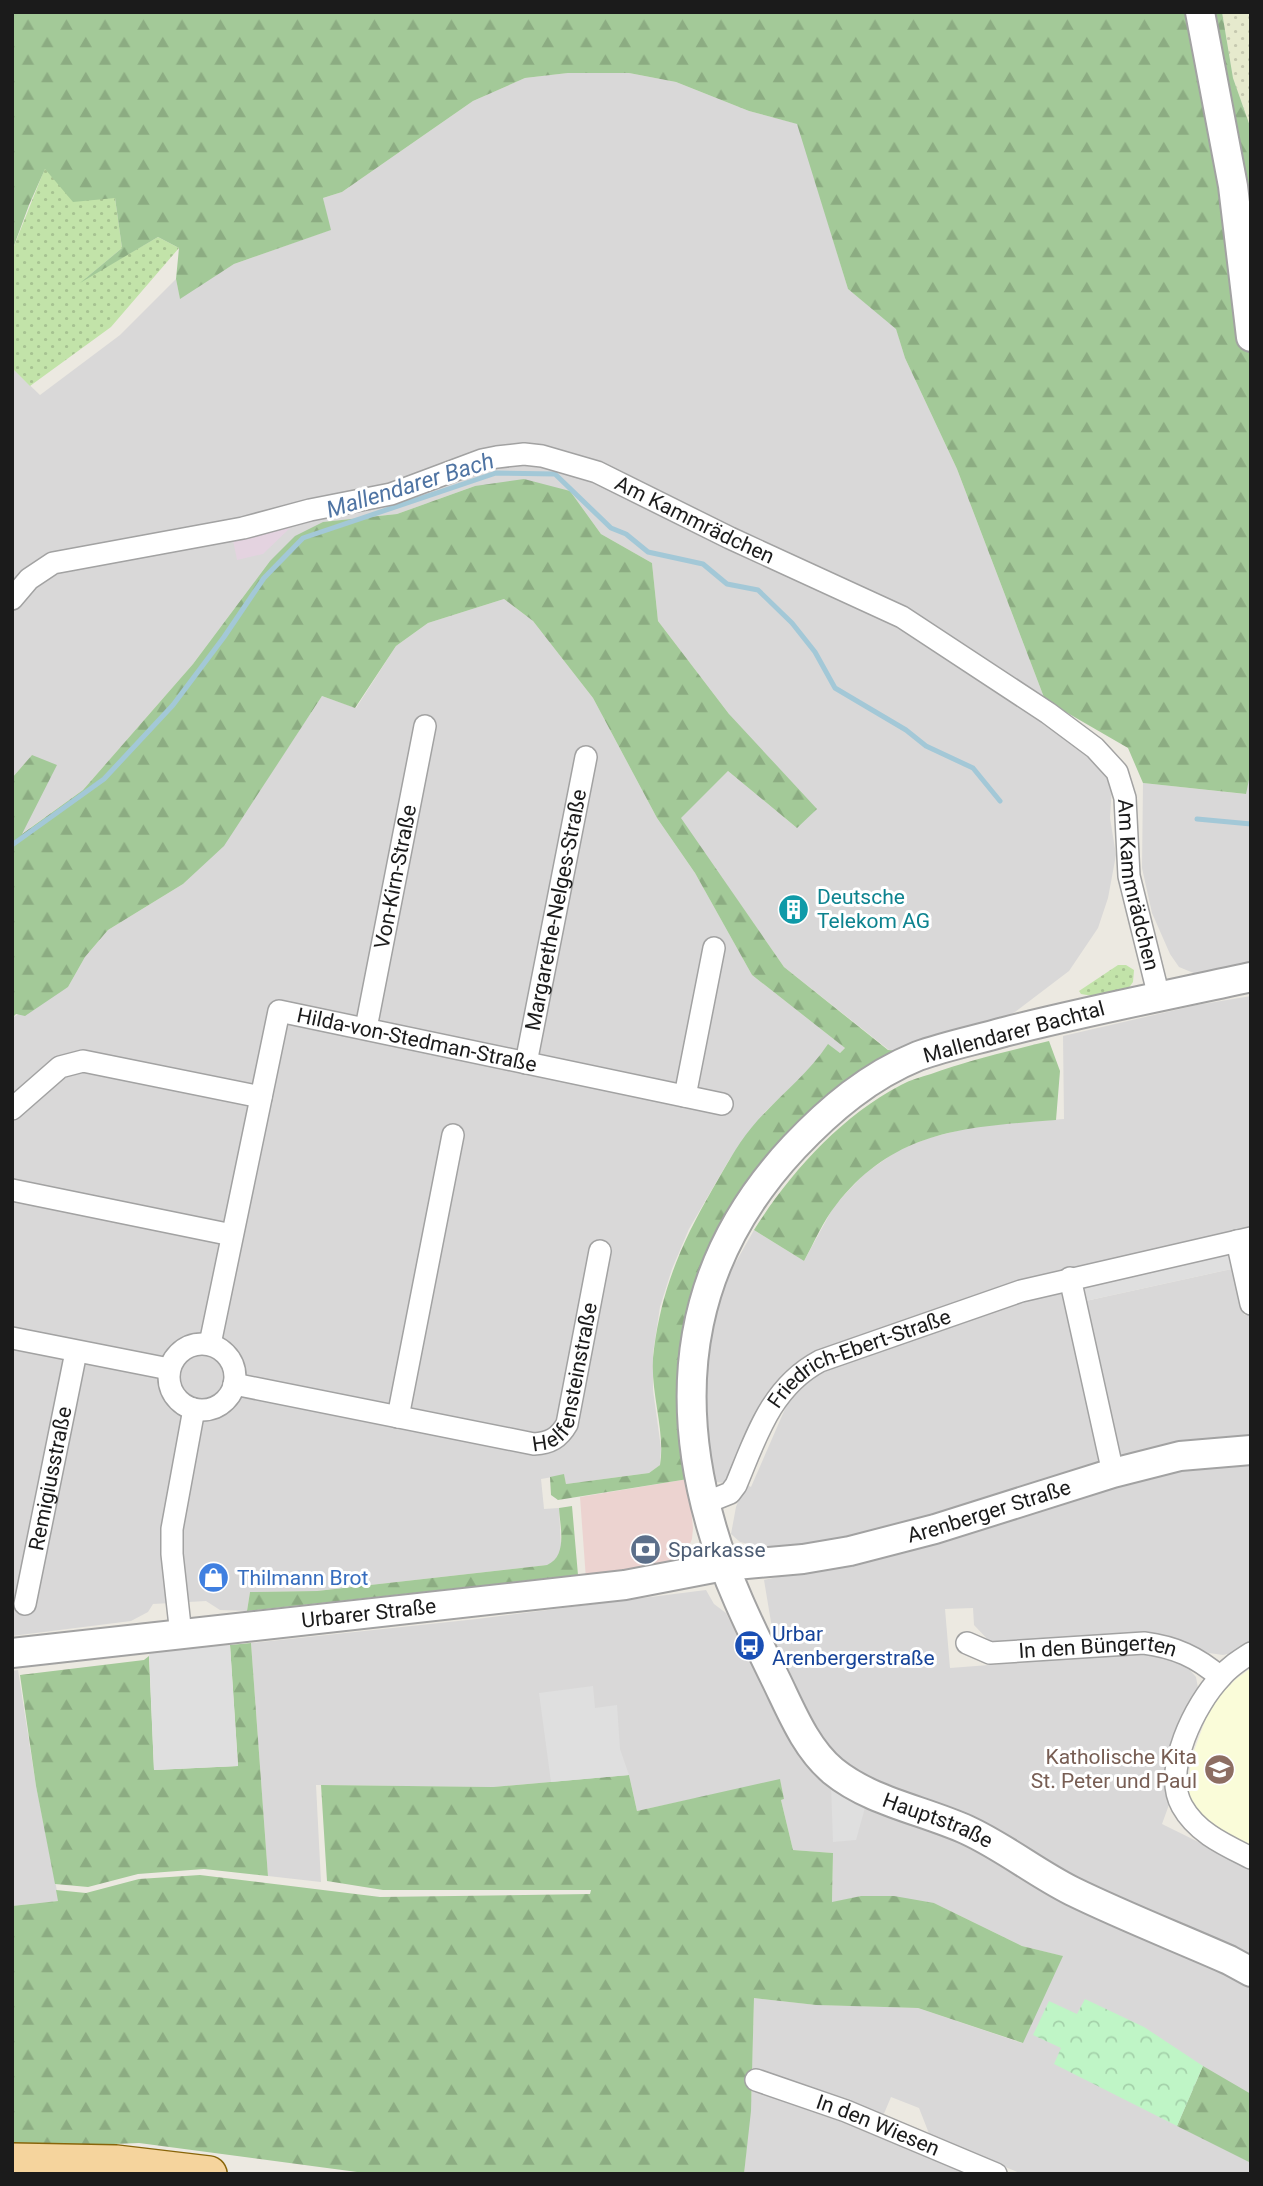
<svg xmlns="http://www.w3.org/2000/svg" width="1263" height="2186" font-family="Roboto,sans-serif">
  <defs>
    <pattern id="farmland-dots" width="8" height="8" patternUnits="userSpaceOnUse" patternTransform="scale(1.75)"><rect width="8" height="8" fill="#e6eacd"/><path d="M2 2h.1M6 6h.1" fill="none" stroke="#c5c8af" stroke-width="1.8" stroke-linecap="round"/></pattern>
    <pattern id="grass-dots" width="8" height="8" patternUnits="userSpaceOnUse" patternTransform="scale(1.75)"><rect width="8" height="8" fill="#c2e3a9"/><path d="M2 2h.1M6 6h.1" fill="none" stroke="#a6c291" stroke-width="1.8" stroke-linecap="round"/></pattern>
    <pattern id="forest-firs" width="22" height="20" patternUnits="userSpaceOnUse" patternTransform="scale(1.75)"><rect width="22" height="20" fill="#a3c998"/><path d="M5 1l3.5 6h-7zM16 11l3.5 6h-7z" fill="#8cac82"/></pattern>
    <pattern id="park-crowns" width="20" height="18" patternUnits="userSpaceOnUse" patternTransform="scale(1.75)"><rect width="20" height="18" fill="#bff5c6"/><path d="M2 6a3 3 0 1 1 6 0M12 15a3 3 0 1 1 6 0" fill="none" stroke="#a4d1aa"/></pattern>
  </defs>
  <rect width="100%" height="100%" fill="#ece9e1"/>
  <!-- residential -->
  <path fill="#d9d8d8" d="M 568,73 L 629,73 L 676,82 L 749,111 L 798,124 L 848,289 L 896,328 L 905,358 L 957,469 L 1045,700 L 1035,717 L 1071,738 L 1100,766 L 1112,785 L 1110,818 L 1116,855 L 1108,898 L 1098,928 L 1069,971 L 1015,1012 L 991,1025 L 900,1051 L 889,1050 L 784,967 L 680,818 L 728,771 L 797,828 L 729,714 L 658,621 L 652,563 L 601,534 L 570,491 L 475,486 L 397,514 L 324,522 L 270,561 L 193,664 L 83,790 L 20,835 L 32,755 L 12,778 L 12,368 L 40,395 L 120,335 L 176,279 L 180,298 L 234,264 L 330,230 L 323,198 L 342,192 L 473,101 L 525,78 Z
    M 504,599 L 533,621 L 593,698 L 657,818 L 695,873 L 752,975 L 845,1048 L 840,1053 L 828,1045 L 813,1066 L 765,1112 L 729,1160 L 689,1229 L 672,1269 L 660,1307 L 653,1353 L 653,1390 L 661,1448 L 660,1465 L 649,1473 L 566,1484 L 564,1475 L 541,1479 L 544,1509 L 559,1508 L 561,1546 L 559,1556 L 554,1562 L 547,1565 L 317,1591 L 250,1592 L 247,1611 L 220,1610 L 206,1601 L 153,1604 L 148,1612 L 131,1621 L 12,1636 L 12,1018 L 68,987 L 85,957 L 108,930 L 183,884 L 223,846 L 322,696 L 356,708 L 396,646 L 428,623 Z
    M 1251,770 L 1251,964 L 1196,974 L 1179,967 L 1170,954 L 1152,913 L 1142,868 L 1143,783 L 1245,794 Z
    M 1251,996 L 1251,1229 L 817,1355 L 726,1483 L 714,1482 L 706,1432 L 704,1376 L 714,1320 L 728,1276 L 754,1230 L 804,1261 L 834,1206 L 864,1174 L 897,1151 L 929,1138 L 976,1126 L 1064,1119 L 1063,1036 L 1197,1005 Z
    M 1236,1268 L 1244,1315 L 1251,1313 L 1251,1438 L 1119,1460 L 1081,1302 Z
    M 1062,1289 L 1102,1464 L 902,1528 L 785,1548 L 765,1548 L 740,1542 L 731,1534 L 736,1507 L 741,1494 L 747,1485 L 751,1487 L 788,1402 L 804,1384 L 823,1369 L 962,1319 Z
    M 1251,1462 L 1251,1646 L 1240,1651 L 1223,1655 L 1209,1653 L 1182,1642 L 993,1645 L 974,1625 L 973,1608 L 945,1609 L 950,1668 L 1143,1653 L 1163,1656 L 1181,1663 L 1189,1669 L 1196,1677 L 1198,1688 L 1170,1802 L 1162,1824 L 1251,1868 L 1251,1962 L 847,1772 L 830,1755 L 777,1658 L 764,1580 L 800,1572 L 1199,1464 Z
    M 706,1590 L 714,1604 L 726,1613 L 788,1737 L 940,1830 L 1251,1984 L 1251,2174 L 1022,2174 L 930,2136 L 919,2108 L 891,2097 L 883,2116 L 851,2103 L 752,2068 L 754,1998 L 817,2005 L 918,2008 L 1022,2043 L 1062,1956 L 1022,1946 L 934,1903 L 861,1896 L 832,1903 L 833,1853 L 793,1850 L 781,1800 L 784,1799 L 780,1780 L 637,1811 L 629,1775 L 493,1787 L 316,1785 L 321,1882 L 268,1876 L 251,1643 L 477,1619 Z
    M 18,1670 L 36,1786 L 59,1901 L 12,1906 L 12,1671 Z
    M 752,2090 L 842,2122 L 967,2174 L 744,2174 Z"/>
  <!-- commercial -->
  <path fill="#ecd3d0" d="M 688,1479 L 693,1528 L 692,1539 L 688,1548 L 680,1556 L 658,1567 L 586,1579 L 580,1497 Z"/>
  <!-- industrial -->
  <path fill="#e4d3e0" d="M 292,526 L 263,554 L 237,560 L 233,540 Z"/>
  <!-- education -->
  <path fill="#fafcd9" d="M 1251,1668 L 1251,1845 L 1214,1827 L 1195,1810 L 1189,1798 L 1188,1782 L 1192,1756 L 1208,1713 L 1218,1697 L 1236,1679 Z"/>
  <!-- farmland -->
  <path fill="url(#farmland-dots)" d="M 1222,12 L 1251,12 L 1251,129 L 1233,78 Z"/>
  <!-- grass -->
  <path fill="url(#grass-dots)" d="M 45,168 L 115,198 L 122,248 L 85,279 L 158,237 L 179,248 L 111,327 L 30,386 L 12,368 L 12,251 Z
    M 1118,965 L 1126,965 L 1134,970 L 1133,982 L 1128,989 L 1104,998 L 1081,994 L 1079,991 Z"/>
  <!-- forest -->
  <path fill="url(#forest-firs)" d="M 12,12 L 1222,12 L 1233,78 L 1251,129 L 1251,770 L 1246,794 L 1143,783 L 1128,748 L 1045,700 L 957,469 L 905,358 L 896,329 L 848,289 L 797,124 L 749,111 L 676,82 L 629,73 L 568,73 L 525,78 L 473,101 L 342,192 L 323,198 L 331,230 L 234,264 L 180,299 L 176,279 L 179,248 L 158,237 L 80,283 L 122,248 L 115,198 L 73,202 L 45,169 L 29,205 L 12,251 Z
    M 524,479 L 570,491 L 601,534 L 652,563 L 658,621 L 729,714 L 817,809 L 797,828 L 728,771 L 681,818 L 784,967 L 888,1050 L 900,1051 L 711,1247 C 673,1331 670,1390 688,1479 L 558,1500 L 551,1495 L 550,1477 L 564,1474 L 566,1484 L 649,1473 L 660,1465 C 666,1429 648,1388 654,1349 C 662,1288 682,1242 712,1190 C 725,1168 736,1146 752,1127 C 776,1098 807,1076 828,1044 L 840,1053 L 845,1048 L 752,975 L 695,873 L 657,818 L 593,698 L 533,621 L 504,599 L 428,623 L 396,646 L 355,708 L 322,696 L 224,846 L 183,884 L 108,930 L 85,957 L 68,987 L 25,1016 L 16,1014 L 12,1018 L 12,778 L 32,755 L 57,765 L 22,834 L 83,790 L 193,664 L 270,561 L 295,536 L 323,522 L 397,514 L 475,486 Z
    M 1049,1041 L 1060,1071 L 1056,1120 C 967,1127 895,1129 836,1205 C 823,1221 814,1243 804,1261 L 754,1230 C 790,1173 840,1117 901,1085 C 910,1080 921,1077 931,1074 C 969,1060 1009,1051 1049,1041 Z
    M 572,1506 L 578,1575 L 247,1611 L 250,1592 L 317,1591 L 547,1565 C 568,1556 560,1527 559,1508 Z
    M 251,1643 L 268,1876 L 204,1869 L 138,1874 L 88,1887 L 55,1884 L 36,1786 L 20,1675 L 144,1660 L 149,1656 L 154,1770 L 238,1766 L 230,1645 Z
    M 629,1775 L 637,1811 L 780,1779 L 784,1799 L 781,1800 L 793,1850 L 833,1853 L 832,1902 L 861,1896 L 894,1896 L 934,1903 L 1022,1946 L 1063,1956 L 1023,2043 L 918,2008 L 816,2005 L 754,1998 L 751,2111 L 744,2174 L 372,2174 L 139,2143 L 12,2148 L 12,1906 L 58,1901 L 56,1890 L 86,1893 L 139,1879 L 200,1875 L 380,1897 L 590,1894 L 591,1890 L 383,1890 L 327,1881 L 321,1785 L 493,1787 Z
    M 1203,2066 L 1251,2094 L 1251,2163 L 1177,2126 Z"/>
  <!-- park -->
  <path fill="url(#park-crowns)" d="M 1085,1999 L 1144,2027 L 1203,2066 L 1177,2126 L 1054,2064 L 1061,2048 L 1033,2035 L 1049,2001 L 1077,2014 Z"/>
  <!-- parking -->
  <path fill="#dfdfdf" d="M 1233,1249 L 1236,1268 L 1081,1302 L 1080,1287 Z
    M 230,1645 L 238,1766 L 154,1770 L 149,1651 Z
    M 593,1686 L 595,1708 L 617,1705 L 620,1749 L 629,1775 L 551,1782 L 539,1693 Z
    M 831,1785 L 866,1804 L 856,1840 L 833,1842 Z"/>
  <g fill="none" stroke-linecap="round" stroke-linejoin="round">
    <!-- stream -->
    <path stroke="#a3c8d7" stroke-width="5" d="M 1197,819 L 1251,824
      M 12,845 L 104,779 L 173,705 L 224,637 L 264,578 L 303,538 L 496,473 L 555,474 L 611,528 L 626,534 L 648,552 L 703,564 L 727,584 L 758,590 L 792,623 L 815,652 L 835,688 L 906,730 L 926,746 L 973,768 L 1000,801"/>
    <defs>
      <g id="minor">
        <path id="s1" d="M 12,599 L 29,579 L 53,563 L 243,528 L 310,510 L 391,494 L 482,460 L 497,457 L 524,454 L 542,456 L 597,472 L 730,538 L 902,617 L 1048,713 L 1095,748 L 1117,772 L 1125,798 L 1129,876 L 1159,997"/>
        <path id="s2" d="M 366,1028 L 425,726"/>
        <path id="s3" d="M 526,1063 L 586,757"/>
        <path d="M 685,1096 L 714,948"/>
        <path d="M 12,1109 L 60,1067 L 83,1061 L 261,1097"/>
        <path d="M 12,1190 L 232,1235"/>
        <path d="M 1237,1241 L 1251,1304"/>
        <path d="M 1070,1278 L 1113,1473"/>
        <path d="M 12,1338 L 169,1369"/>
        <circle cx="202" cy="1377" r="33"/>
        <path id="s4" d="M 210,1344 L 279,1011 L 722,1104"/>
        <path id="s5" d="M 234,1384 L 534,1444 C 550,1443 559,1438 567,1424 L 600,1251"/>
        <path d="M 398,1417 L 453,1135"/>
        <path id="s6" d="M 705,1503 L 730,1493 L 736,1485 C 756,1437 771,1387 820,1361 L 1021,1291 L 1251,1238"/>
        <path id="s7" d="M 25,1604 L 76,1352"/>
        <path d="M 181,1635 L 172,1554 L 172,1529 L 194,1409"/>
        <path id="s8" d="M 967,1643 L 990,1653 L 1144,1643 C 1175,1647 1197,1657 1220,1677"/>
        <path d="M 1251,1653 C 1240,1660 1229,1667 1221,1677 C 1195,1704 1162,1770 1182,1806 C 1197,1833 1225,1845 1251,1858"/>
        <path id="s9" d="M 756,2080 L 846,2111 L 996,2174"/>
      </g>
      <g id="tertiary">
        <path d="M 1200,12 L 1233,186 L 1251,337"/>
        <path id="s10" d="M 1251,977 C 1169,995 1086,1011 1004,1032 C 976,1040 946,1046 918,1056 C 869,1076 830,1109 794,1147 C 692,1256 670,1383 711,1525 C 726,1579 752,1631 777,1682 C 792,1713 806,1748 833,1771 C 871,1802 923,1810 967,1830 C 1004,1847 1036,1873 1072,1891 C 1123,1916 1177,1937 1229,1960 L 1251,1972"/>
        <path id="s11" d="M 12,1653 L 625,1585 L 724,1566 L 803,1559 L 850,1551 L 935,1529 L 1113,1473 L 1180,1456 L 1251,1450"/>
      </g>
      <path id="primary" d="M 12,2161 L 116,2163 L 209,2174"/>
    </defs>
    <!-- minor casing -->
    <use href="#minor" stroke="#a2a2a2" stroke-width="24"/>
    <!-- tertiary casing -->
    <use href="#tertiary" stroke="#a2a2a2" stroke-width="32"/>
    <!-- primary casing -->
    <use href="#primary" stroke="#88650a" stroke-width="38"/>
    <!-- minor -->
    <use href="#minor" stroke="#fff" stroke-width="21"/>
    <!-- tertiary -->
    <use href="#tertiary" stroke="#fff" stroke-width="28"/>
    <!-- primary -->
    <use href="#primary" stroke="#f5d49d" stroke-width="35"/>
  </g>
  <!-- icons -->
  <defs>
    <symbol id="building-disc" viewBox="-11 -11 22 22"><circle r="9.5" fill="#0f9aa8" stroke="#fff"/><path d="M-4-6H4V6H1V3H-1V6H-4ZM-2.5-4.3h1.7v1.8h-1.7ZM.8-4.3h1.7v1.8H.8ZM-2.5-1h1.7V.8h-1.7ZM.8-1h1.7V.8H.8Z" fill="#fff"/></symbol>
    <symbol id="bank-disc" viewBox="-11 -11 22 22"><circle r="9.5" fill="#5c6f8a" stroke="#fff"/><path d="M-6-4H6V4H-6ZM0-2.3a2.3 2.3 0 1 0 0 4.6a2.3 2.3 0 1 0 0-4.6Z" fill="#fff"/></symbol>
    <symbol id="shop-disc" viewBox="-11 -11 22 22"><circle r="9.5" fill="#3f7fe0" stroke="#fff"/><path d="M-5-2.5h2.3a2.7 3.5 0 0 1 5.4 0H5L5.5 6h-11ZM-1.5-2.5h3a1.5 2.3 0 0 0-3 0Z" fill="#fff"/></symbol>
    <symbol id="bus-disc" viewBox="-11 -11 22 22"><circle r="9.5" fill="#1a4fb4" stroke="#fff"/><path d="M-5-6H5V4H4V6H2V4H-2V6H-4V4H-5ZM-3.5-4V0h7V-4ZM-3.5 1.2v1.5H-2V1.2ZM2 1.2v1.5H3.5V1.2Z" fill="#fff"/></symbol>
    <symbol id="school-disc" viewBox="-11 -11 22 22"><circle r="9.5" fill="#8d6e63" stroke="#fff"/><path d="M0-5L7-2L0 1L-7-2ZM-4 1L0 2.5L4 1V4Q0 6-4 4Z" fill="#fff"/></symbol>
  </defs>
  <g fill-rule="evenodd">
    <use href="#building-disc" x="776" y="892" width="35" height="35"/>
    <use href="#bank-disc" x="628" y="1532" width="35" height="35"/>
    <use href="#shop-disc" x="196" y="1560" width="35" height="35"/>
    <use href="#bus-disc" x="732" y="1628" width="35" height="35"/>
    <use href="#school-disc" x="1202" y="1752" width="35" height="35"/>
  </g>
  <g text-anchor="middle" stroke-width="6" stroke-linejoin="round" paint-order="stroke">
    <!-- street labels -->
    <g font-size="21" fill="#1b1b1b" stroke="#fff">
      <text dy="7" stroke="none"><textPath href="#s1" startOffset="724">Am Kammrädchen</textPath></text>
      <text dy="7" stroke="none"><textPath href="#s2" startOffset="154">Von-Kirn-Straße</textPath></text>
      <text dy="7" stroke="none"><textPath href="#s1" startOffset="1334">Am Kammrädchen</textPath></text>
      <text dy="7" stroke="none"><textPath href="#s3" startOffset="156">Margarethe-Nelges-Straße</textPath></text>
      <text transform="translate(1014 1032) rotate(-15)" y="7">Mallendarer Bachtal</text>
      <text dy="7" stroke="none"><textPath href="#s4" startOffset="481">Hilda-von-Stedman-Straße</textPath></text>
      <text dy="7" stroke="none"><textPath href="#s6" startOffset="226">Friedrich-Ebert-Straße</textPath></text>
      <text dy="7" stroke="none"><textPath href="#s5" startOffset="387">Helfensteinstraße</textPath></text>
      <text dy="7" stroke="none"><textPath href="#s7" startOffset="128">Remigiusstraße</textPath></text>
      <text dy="7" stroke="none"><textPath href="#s11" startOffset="989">Arenberger Straße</textPath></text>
      <text dy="7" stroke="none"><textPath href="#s11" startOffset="359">Urbarer Straße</textPath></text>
      <text dy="7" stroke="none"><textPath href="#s8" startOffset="133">In den Büngerten</textPath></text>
      <text dy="7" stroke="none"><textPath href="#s10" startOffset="1297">Hauptstraße</textPath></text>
      <text dy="7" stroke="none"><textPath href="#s9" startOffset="130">In den Wiesen</textPath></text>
    </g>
    <!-- culture labels -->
    <g font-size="21" fill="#0d838f" stroke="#fff" text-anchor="start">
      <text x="817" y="904">Deutsche<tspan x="817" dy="24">Telekom AG</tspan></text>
    </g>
    <!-- service labels -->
    <g font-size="21" fill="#4e5e75" stroke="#fff" text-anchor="start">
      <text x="668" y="1557">Sparkasse</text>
    </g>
    <!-- shop labels -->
    <g font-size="21" fill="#366cbe" stroke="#fff" text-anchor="start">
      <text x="237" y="1585">Thilmann Brot</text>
    </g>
    <!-- transit labels -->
    <g font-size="21" fill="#164399" stroke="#fff" text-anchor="start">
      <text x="772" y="1641">Urbar<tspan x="772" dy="24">Arenbergerstraße</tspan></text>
    </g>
    <!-- education labels -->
    <g font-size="21" fill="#785e54" stroke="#fff" text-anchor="end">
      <text x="1197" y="1764">Katholische Kita<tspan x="1197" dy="24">St. Peter und Paul</tspan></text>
    </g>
    <!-- water labels -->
    <g font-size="23" font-style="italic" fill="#4f74a3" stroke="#fff">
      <text transform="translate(410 485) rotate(-17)" y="8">Mallendarer Bach</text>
    </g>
  </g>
  <!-- border -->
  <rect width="1263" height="2186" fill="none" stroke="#1b1b1b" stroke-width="28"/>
</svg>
